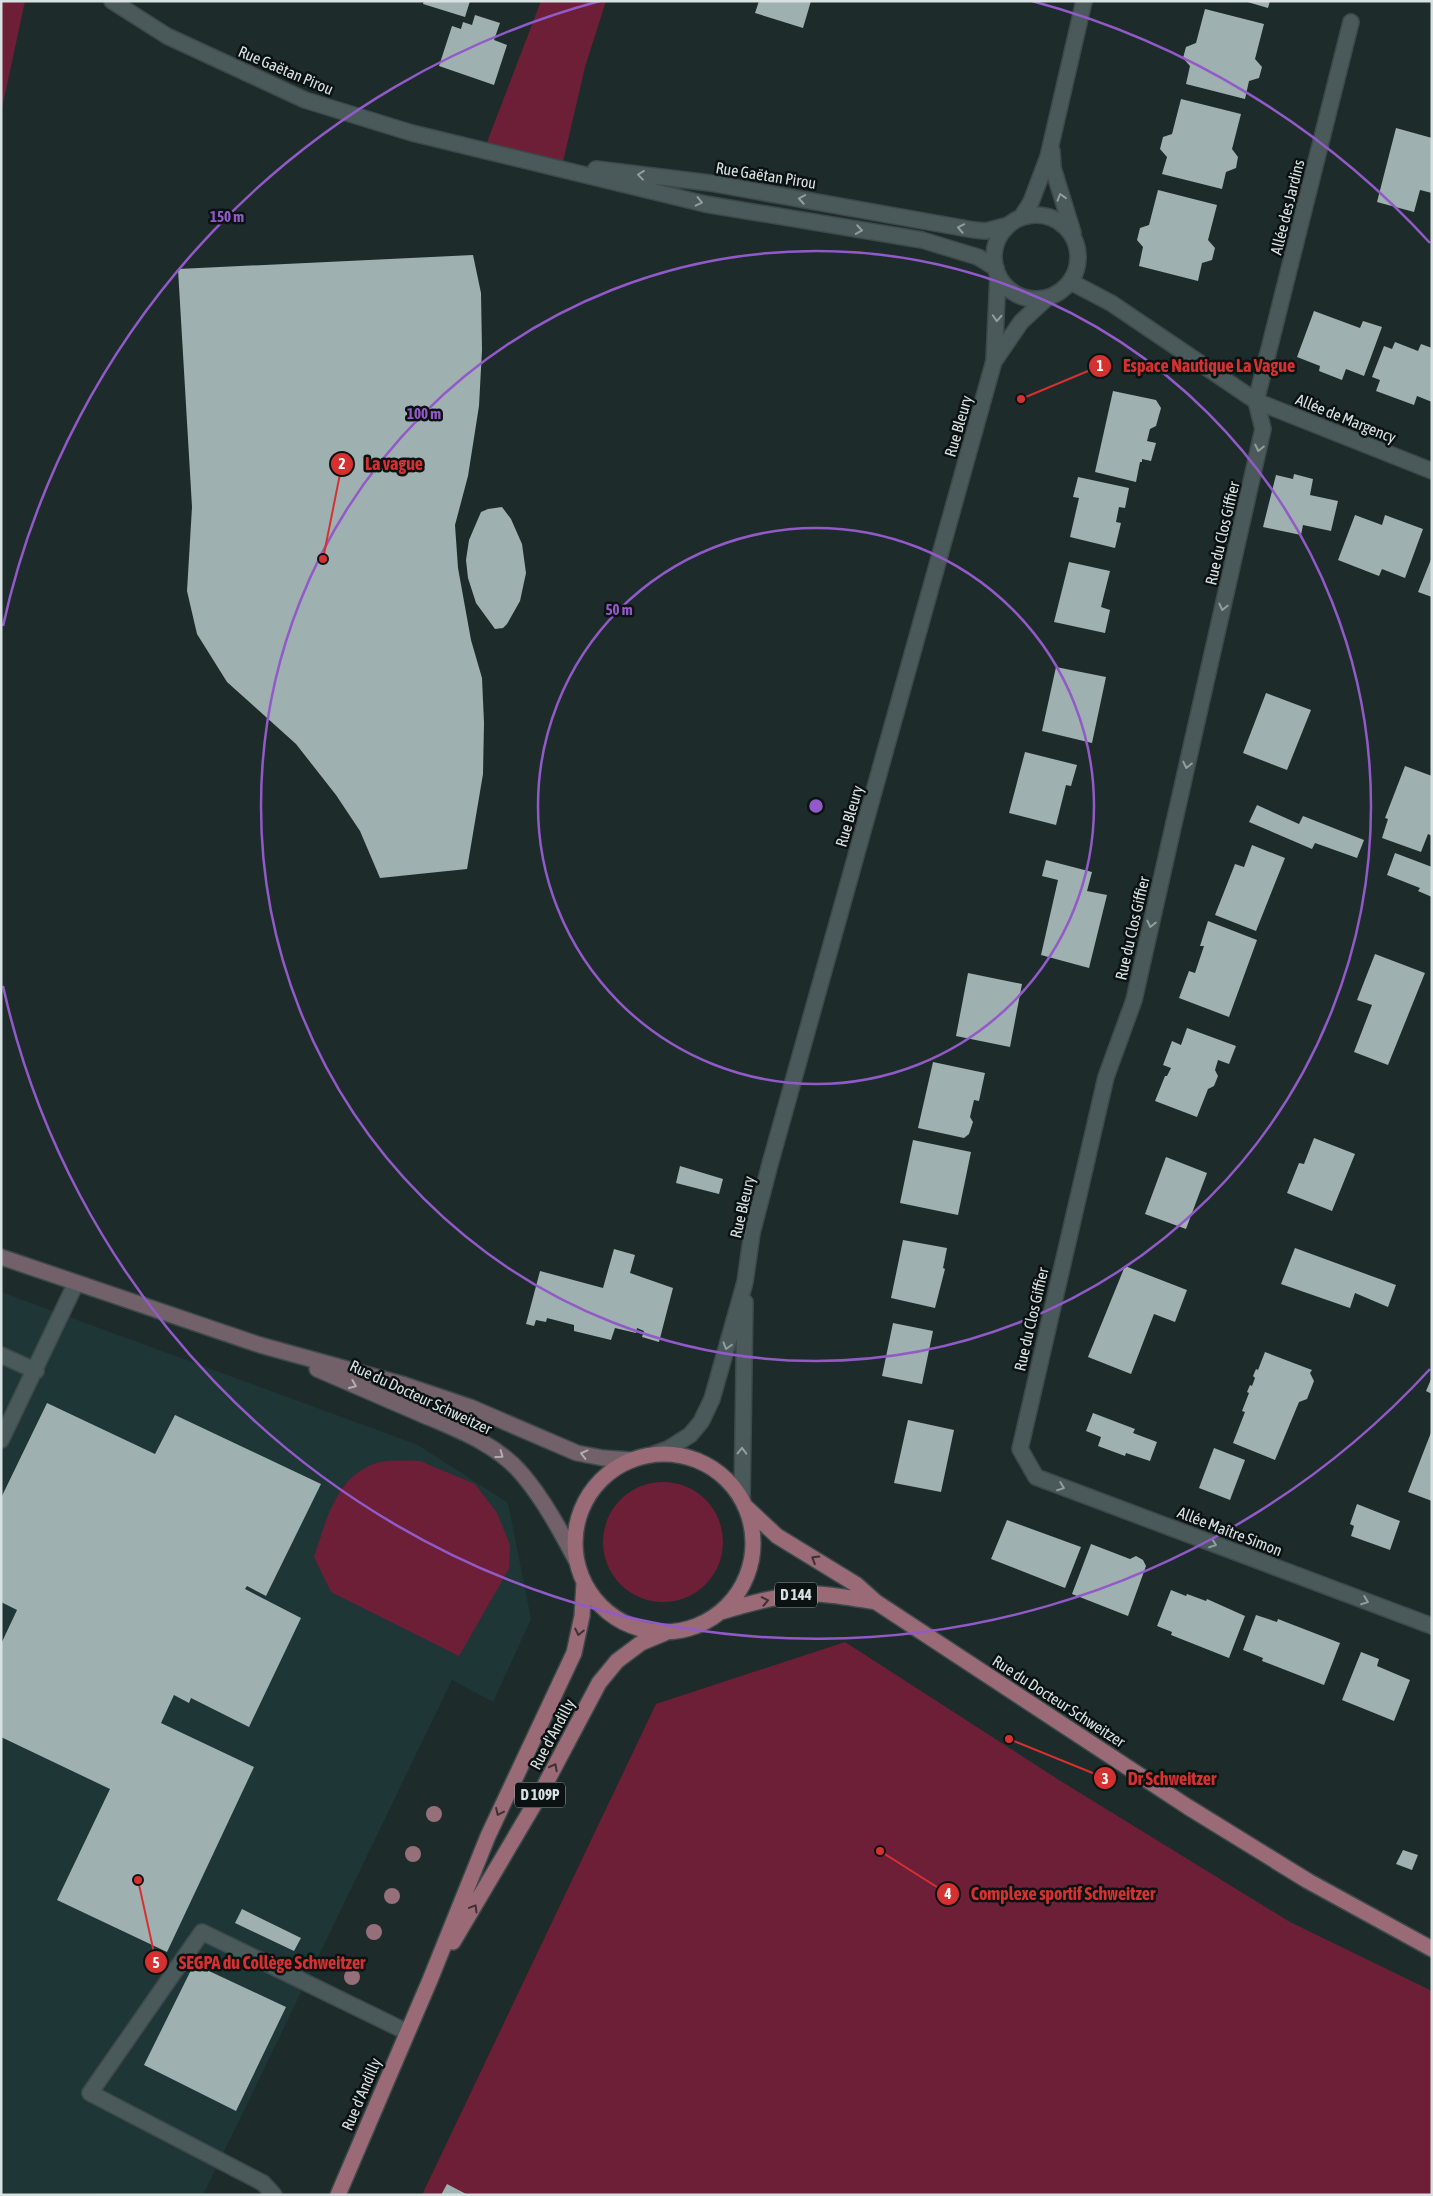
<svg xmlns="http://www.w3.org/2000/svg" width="1433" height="2196" font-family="'Asap Condensed',sans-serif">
  <rect width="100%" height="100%" fill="#1d2b2b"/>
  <!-- built -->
  <path fill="#1f3636" d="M 1,1292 L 418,1445 L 508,1503 L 531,1619 L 493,1702 L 452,1680 L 203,2195 L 1,2193 Z"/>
  <!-- green -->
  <path fill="#6d1f37" d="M 1,1 L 25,1 L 1,113 Z
    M 541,1 L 606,1 L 585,67 L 562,166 L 481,158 Z
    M 420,1461 L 475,1484 L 497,1513 L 510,1545 L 509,1569 L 459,1656 L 331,1592 L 314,1557 C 326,1522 335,1478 374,1464 C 387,1459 406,1461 420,1461 Z
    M603 1542a60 60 0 1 1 120 0a60 60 0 1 1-120 0Z
    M 845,1642 L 1059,1780 L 1290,1922 L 1432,1991 L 1432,2195 L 422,2195 L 656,1704 Z"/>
  <!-- building -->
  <path fill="#9fb0b0" d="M 424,1 L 470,1 L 465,17 L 423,4 Z
    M 759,1 L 811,1 L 803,28 L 755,13 Z
    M 1244,1 L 1270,1 L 1268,8 Z
    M 1205,9 L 1264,24 L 1255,59 L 1262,67 L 1259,78 L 1249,81 L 1245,99 L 1186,84 L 1190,66 L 1183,58 L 1186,47 L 1196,43 Z
    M 475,15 L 500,23 L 494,40 L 507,45 L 494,85 L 439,66 L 452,26 L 461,29 L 463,22 L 472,25 Z
    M 1181,99 L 1241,114 L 1232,149 L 1238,157 L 1236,168 L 1226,172 L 1222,189 L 1162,174 L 1167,157 L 1160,149 L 1163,137 L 1172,134 Z
    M 1396,128 L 1432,138 L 1432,193 L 1420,190 L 1414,212 L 1377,202 Z
    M 1158,190 L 1217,205 L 1208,240 L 1215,248 L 1212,260 L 1202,263 L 1198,281 L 1139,266 L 1143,247 L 1137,240 L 1140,228 L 1149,225 Z
    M 473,255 L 481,293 L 482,350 L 479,406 L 468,476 L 455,525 L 458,568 L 471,640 L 482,678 L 484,723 L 483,774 L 467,869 L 380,878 L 360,831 L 336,795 L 296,744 L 227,682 L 197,634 L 187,591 L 192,507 L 178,269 Z
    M 1314,311 L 1360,328 L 1363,321 L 1382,327 L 1364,376 L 1346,369 L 1342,380 L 1319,371 L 1320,366 L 1297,357 Z
    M 1395,342 L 1418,351 L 1421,344 L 1432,348 L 1432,402 L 1417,396 L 1414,405 L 1376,391 L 1380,380 L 1372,377 L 1384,346 L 1392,349 Z
    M 1113,391 L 1156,400 L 1161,408 L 1156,426 L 1150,429 L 1147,441 L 1156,443 L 1151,461 L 1142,459 L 1142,462 L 1140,462 L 1136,482 L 1095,472 Z
    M 1294,474 L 1313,479 L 1310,495 L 1338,501 L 1331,531 L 1303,525 L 1301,535 L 1263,527 L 1276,475 L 1293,479 Z
    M 1078,477 L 1129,488 L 1125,508 L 1119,507 L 1116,522 L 1121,523 L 1115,548 L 1070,537 L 1079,498 L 1073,497 Z
    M 502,507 L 511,519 L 522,544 L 526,573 L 520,601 L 507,624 L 503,628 L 495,629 L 476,603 L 468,578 L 466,560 L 469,540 L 481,512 L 488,509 Z
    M 1355,515 L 1382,525 L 1385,515 L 1423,529 L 1405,578 L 1382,569 L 1379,576 L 1338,560 Z
    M 1432,557 L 1432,597 L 1418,592 Z
    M 1069,562 L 1110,571 L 1101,607 L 1110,610 L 1105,633 L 1054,622 Z
    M 1056,667 L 1106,677 L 1092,743 L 1042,731 Z
    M 1266,693 L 1311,710 L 1287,770 L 1243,753 Z
    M 1025,752 L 1077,765 L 1071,786 L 1066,785 L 1056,825 L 1009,813 Z
    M 1405,766 L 1432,776 L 1432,836 L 1428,834 L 1421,852 L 1382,838 L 1388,819 L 1385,818 Z
    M 1257,805 L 1299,824 L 1303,816 L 1364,840 L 1357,858 L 1315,843 L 1312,849 L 1249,822 Z
    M 1252,845 L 1285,858 L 1256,931 L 1215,915 L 1235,864 L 1244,867 Z
    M 1395,853 L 1432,867 L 1432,897 L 1418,891 L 1420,888 L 1387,875 Z
    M 1046,860 L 1092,872 L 1087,891 L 1107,895 L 1089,968 L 1041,955 L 1058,880 L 1042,876 Z
    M 1208,921 L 1257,940 L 1229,1017 L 1179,998 L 1189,971 L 1195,973 L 1204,946 L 1200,946 Z
    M 1375,954 L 1425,973 L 1388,1065 L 1354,1052 L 1372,1005 L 1357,1000 Z
    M 968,973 L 1022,984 L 1010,1047 L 956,1036 Z
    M 1187,1028 L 1236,1046 L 1229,1064 L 1218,1060 L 1215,1070 L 1218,1076 L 1214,1086 L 1208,1089 L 1197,1117 L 1155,1101 L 1165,1076 L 1167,1076 L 1171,1068 L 1163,1065 L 1172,1041 L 1181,1045 Z
    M 933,1062 L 985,1073 L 979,1101 L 974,1100 L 970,1117 L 973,1122 L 969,1134 L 964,1138 L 918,1128 Z
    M 1314,1138 L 1355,1154 L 1332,1211 L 1287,1193 L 1299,1163 L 1304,1164 Z
    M 913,1140 L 971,1152 L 958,1215 L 900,1203 Z
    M 1166,1157 L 1207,1173 L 1186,1229 L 1145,1214 Z
    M 680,1166 L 723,1179 L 719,1194 L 676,1183 Z
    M 903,1240 L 947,1248 L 943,1268 L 945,1269 L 935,1308 L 891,1298 Z
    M 1295,1248 L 1396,1285 L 1388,1307 L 1355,1293 L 1350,1308 L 1281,1284 Z
    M 614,1249 L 635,1255 L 630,1273 L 673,1288 L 659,1342 L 642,1337 L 644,1331 L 637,1328 L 636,1333 L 615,1328 L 611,1340 L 574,1331 L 574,1325 L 547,1318 L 546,1322 L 536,1320 L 534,1326 L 526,1324 L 540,1271 L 603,1288 Z
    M 1125,1266 L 1187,1290 L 1175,1322 L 1154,1314 L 1131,1374 L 1088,1357 Z
    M 893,1323 L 933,1331 L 922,1384 L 882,1376 Z
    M 1265,1352 L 1312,1370 L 1310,1373 L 1314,1381 L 1307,1399 L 1299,1402 L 1275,1460 L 1233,1443 L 1245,1412 L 1242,1411 L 1249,1393 L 1247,1392 L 1250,1385 L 1252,1386 L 1255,1378 L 1253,1376 L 1256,1369 L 1258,1370 Z
    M 1432,1377 L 1432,1394 L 1426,1391 Z
    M 47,1403 L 155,1454 L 175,1415 L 321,1484 L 266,1596 L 247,1586 L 245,1589 L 301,1618 L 249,1727 L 191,1698 L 189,1703 L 174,1695 L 161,1723 L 254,1767 L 167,1952 L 57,1900 L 110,1789 L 1,1737 L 1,1644 L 17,1610 L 1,1602 L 1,1498 Z
    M 1093,1413 L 1135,1429 L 1133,1433 L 1157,1442 L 1150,1461 L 1126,1453 L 1125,1456 L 1098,1446 L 1101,1437 L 1086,1431 Z
    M 908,1420 L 954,1430 L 941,1492 L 894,1483 Z
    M 1432,1430 L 1432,1501 L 1408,1492 Z
    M 1214,1448 L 1245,1460 L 1230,1500 L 1199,1488 Z
    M 1357,1504 L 1400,1521 L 1390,1550 L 1351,1536 L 1354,1526 L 1350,1524 Z
    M 1007,1520 L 1081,1547 L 1065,1588 L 991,1559 Z
    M 1091,1544 L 1130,1559 L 1136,1556 L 1143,1560 L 1146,1566 L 1128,1616 L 1072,1594 Z
    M 1171,1590 L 1186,1596 L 1187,1594 L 1206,1601 L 1207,1599 L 1245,1616 L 1229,1658 L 1171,1635 L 1172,1632 L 1157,1626 Z
    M 1256,1615 L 1277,1622 L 1278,1619 L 1340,1643 L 1324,1685 L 1262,1661 L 1263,1658 L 1243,1650 Z
    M 1361,1652 L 1379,1659 L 1377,1666 L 1410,1680 L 1394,1721 L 1342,1700 Z
    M 1403,1850 L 1418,1855 L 1412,1870 L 1396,1864 Z
    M 242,1909 L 301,1938 L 294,1951 L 235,1923 Z
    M 194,1964 L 286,2007 L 236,2111 L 144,2065 Z
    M 447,2184 L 468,2195 L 441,2195 Z"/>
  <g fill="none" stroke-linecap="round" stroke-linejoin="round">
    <defs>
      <path id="service" d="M 1,1355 L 36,1371
        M 1,1440 L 76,1283
        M 274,2195 L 263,2183 L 90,2093 L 202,1932 L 407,2032"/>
      <path id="minor" d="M 112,1 L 167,36 L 305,100 L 412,133 L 705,204 L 922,240 L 978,257 L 996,268
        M 1351,22 L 1256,401 L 1263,429 L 1134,1000 L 1106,1077 L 1020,1449 L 1036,1477 L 1432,1626
        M 596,169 L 710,183 L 974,230 L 986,231 L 1009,225
        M 1071,282 L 1111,303 L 1256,401 L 1432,471"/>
      <path id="tertiary" d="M 1052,151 L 1053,168 L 1073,233
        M994 257a42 42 0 1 1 84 0a42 42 0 1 1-84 0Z
        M 1021,218 L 1031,202 L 1048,157 L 1084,1
        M 995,360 L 1021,322 L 1047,298
        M 654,1454 L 668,1449 L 690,1435 L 701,1422 L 712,1399 L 745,1282 L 752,1233 L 770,1164 L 994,361 L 998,274
        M 742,1500 L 745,1302"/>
      <path id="secondary" d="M 1,1257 L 260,1345 L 405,1385 L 470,1407 L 577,1453 L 603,1458 L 632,1460
        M 317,1369 C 352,1384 387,1399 421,1414 C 456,1429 497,1444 522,1474 C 544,1500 560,1530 576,1560"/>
      <path id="primary" d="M575 1543a89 89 0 1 1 178 0a89 89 0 1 1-178 0Z
        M 746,1507 L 777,1536 L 857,1585 L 876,1602 L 1188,1807 L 1308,1881 L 1432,1949
        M 721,1612 C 751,1603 786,1593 817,1594 C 837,1595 857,1599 876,1602
        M 453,1942 L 538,1798 L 599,1683 L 617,1661 L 641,1643 L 665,1633
        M 338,2195 L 430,1980 L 488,1836 L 574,1653 L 582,1616 L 584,1583"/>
    </defs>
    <!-- service casing -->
    <use href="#service" stroke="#3d494a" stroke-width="18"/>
    <!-- minor casing -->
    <use href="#minor" stroke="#3d494a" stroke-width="18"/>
    <!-- tertiary casing -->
    <use href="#tertiary" stroke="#3d494a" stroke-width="18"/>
    <!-- secondary casing -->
    <use href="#secondary" stroke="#3d494a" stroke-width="18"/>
    <!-- primary casing -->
    <use href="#primary" stroke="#3d494a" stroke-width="18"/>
    <!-- service -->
    <use href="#service" stroke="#4a595a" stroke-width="15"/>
    <!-- minor -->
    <use href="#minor" stroke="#4a595a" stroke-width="15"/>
    <!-- tertiary -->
    <use href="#tertiary" stroke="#4a595a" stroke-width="15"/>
    <!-- secondary -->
    <use href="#secondary" stroke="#726168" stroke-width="15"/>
    <!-- primary -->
    <use href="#primary" stroke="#9a6a77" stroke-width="15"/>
  </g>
  <!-- trees -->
  <g fill="#95707a">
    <circle cx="434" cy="1814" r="8"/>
    <circle cx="413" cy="1854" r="8"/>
    <circle cx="392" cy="1896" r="8"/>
    <circle cx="374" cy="1932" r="8"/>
    <circle cx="352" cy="1977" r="8"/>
  </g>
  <!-- one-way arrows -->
  <defs><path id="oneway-chevron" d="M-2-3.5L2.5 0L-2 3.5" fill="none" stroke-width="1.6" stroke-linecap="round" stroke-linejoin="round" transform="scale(1.25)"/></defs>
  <g stroke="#929e9e">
    <use href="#oneway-chevron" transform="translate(641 175) rotate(-173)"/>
    <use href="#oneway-chevron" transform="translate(1061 197) rotate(-107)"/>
    <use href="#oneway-chevron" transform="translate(802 199) rotate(-170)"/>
    <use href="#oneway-chevron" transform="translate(699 202) rotate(13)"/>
    <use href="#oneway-chevron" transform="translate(961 228) rotate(-169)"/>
    <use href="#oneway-chevron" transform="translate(859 230) rotate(9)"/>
    <use href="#oneway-chevron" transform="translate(997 318) rotate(93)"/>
    <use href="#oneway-chevron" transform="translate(1259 448) rotate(103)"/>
    <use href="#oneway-chevron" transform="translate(1223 607) rotate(103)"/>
    <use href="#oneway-chevron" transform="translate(1187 765) rotate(103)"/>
    <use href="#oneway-chevron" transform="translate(1151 924) rotate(103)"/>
    <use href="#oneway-chevron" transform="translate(727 1346) rotate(106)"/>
    <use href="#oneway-chevron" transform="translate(742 1451) rotate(-89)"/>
    <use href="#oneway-chevron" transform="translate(1061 1487) rotate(21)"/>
    <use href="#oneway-chevron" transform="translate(1213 1544) rotate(21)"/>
    <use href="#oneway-chevron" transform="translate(1365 1601) rotate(21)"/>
  </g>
  <g stroke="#b0aeb1">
    <use href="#oneway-chevron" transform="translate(353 1385) rotate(23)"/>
    <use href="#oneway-chevron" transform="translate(584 1454) rotate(-166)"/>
    <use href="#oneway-chevron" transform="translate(500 1455) rotate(36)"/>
  </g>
  <g stroke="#3e3135">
    <use href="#oneway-chevron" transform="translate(815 1559) rotate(-148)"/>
    <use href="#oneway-chevron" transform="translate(765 1601) rotate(-11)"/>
    <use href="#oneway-chevron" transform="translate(579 1632) rotate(102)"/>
    <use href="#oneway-chevron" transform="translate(554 1767) rotate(-62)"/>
    <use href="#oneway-chevron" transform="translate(499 1812) rotate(115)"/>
    <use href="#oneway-chevron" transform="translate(474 1908) rotate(-59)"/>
  </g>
  <!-- distance rings -->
  <g fill="none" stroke="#925ac8" stroke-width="2.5">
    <circle cx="816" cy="806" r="278"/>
    <circle cx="816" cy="806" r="555"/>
    <path d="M1430 1369A833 833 0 0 1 3 986M3 626A833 833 0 0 1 600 1M1032 1A833 833 0 0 1 1430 243"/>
  </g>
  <g text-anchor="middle" stroke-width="5" stroke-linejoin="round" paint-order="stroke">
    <!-- shield labels -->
    <g fill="#0c1212" stroke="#9ca4a4" stroke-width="1">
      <rect x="775" y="1582.5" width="42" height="25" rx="4"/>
      <rect x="515" y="1782.5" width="50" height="25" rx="4"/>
    </g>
    <g font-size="15" font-weight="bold" fill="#d9e2e2">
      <text x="796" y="1600">D 144</text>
      <text x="540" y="1800">D 109P</text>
    </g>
    <!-- street labels -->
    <g font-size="16" fill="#d9e2e2" stroke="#0c1212">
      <text transform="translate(286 70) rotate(23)" y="6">Rue Gaëtan Pirou</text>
      <text transform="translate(766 175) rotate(9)" y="6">Rue Gaëtan Pirou</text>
      <text transform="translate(1287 207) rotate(-76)" y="6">Allée des Jardins</text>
      <text transform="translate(1346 418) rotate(22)" y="6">Allée de Margency</text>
      <text transform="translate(958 426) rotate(-74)" y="6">Rue Bleury</text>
      <text transform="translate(1222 533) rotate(-77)" y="6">Rue du Clos Giffier</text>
      <text transform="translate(849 816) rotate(-74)" y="6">Rue Bleury</text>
      <text transform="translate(1132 928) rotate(-77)" y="6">Rue du Clos Giffier</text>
      <text transform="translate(742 1207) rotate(-77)" y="6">Rue Bleury</text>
      <text transform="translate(1031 1319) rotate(-77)" y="6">Rue du Clos Giffier</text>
      <text transform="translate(421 1397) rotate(25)" y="6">Rue du Docteur Schweitzer</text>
      <text transform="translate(1230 1531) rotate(21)" y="6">Allée Maître Simon</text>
      <text transform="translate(1059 1701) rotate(33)" y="6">Rue du Docteur Schweitzer</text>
      <text transform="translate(552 1734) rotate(-62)" y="6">Rue d'Andilly</text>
      <text transform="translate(361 2094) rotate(-67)" y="6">Rue d'Andilly</text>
    </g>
  </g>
  <circle cx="816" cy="806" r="8" fill="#925ac8" stroke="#0c1212" stroke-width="2.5"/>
  <g font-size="15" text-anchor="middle" font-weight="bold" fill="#925ac8" stroke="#0c1212" stroke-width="5" stroke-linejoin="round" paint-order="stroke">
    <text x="227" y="222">150 m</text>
    <text x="424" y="419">100 m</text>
    <text x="619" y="615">50 m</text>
  </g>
  <!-- callouts -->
  <path fill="none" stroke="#d63131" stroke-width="2" d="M1021 399L1100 366M323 559L342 464M1009 1739L1105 1778M880 1851L948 1894M138 1880L156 1962"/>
  <g fill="#d63131" stroke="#0c1212" stroke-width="2">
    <circle cx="1021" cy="399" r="5"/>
    <circle cx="323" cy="559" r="5"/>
    <circle cx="1009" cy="1739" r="5"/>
    <circle cx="880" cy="1851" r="5"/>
    <circle cx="138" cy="1880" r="5"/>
    <circle cx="1100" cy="366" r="12"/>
    <circle cx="342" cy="464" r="12"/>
    <circle cx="1105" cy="1778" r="12"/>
    <circle cx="948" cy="1894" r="12"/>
    <circle cx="156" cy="1962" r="12"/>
  </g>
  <g font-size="15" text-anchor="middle" font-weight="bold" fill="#fff">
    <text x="1100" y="371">1</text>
    <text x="342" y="469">2</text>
    <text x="1105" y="1784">3</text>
    <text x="948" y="1899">4</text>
    <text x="156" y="1968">5</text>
  </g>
  <g font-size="18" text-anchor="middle" font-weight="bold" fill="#d63131" stroke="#0c1212" stroke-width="5" stroke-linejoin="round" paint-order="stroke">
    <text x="1209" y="372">Espace Nautique La Vague</text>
    <text x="394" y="470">La vague</text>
    <text x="1172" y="1785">Dr Schweitzer</text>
    <text x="1063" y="1900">Complexe sportif Schweitzer</text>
    <text x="272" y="1969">SEGPA du Collège Schweitzer</text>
  </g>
  <!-- border -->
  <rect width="1433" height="2196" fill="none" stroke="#d9e2e2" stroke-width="5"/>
</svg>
